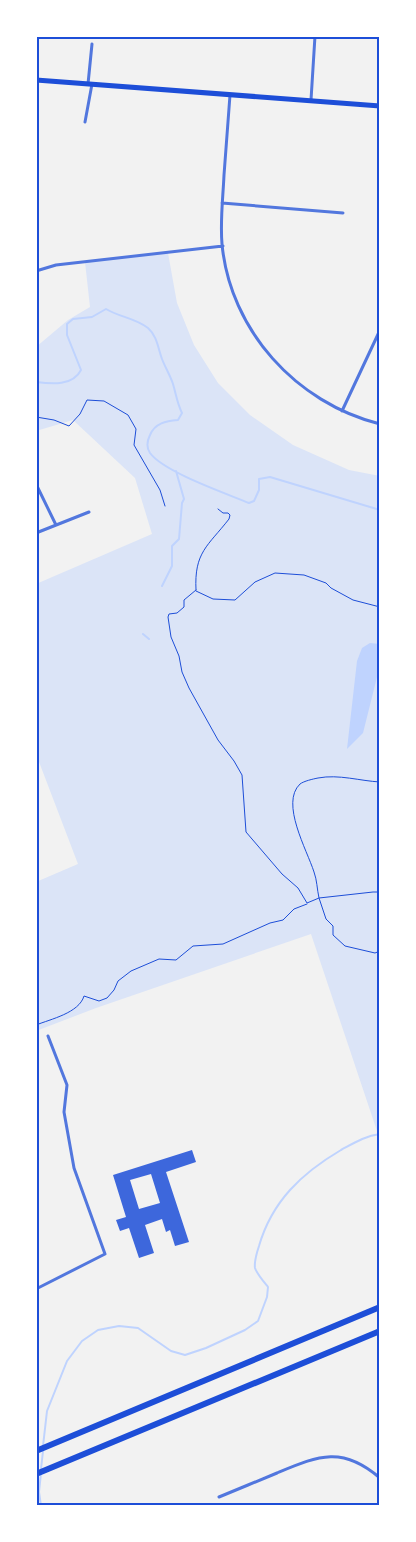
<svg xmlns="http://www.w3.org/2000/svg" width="416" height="1542" font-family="'Fira Sans',sans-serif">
  <rect width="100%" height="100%" fill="#f2f2f2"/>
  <!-- green -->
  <path fill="#dbe4f7" d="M 168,253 L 177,303 L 194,345 L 218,383 L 250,415 L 293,445 L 349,470 L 380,476 L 380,1140 L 311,934 L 96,1008 L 36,1031 L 36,882 L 78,864 L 36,754 L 36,584 L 152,534 L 135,478 L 73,420 L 36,431 L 36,347 L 68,320 L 90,307 L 85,262 Z"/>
  <!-- water -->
  <path fill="#bfd3fe" d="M 370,643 L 380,644 L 380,665 L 363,733 L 347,749 L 357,661 L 362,648 Z"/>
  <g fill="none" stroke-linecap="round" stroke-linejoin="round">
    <!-- stream -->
    <path stroke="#bfd3fe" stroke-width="2" d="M 36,382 C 52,384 73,386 81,370 L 67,335 L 67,324 L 73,319 L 92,317 L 106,309 C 119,317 135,318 148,328 C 157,336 158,348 162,359 C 165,367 170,375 173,384 C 176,394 177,403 182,413 L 178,420 C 166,421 155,423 150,435 C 147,441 146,447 150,453 C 164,472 225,493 249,503 L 254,501 L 259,490 L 259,479 L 270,477 L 380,510
      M 162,586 L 172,566 L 172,546 L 179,539 L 182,503 L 184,499 L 176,471
      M 143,634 L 149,639
      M 43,1446 L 47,1411 L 67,1361 L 82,1341 L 98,1330 L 119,1326 L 138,1328 L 171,1351 L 185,1355 L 206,1348 L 245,1330 L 258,1321 L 267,1297 L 268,1287 C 264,1282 257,1274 255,1268 C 254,1261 257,1252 259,1246 C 272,1201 302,1173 341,1150 C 354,1143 365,1136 380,1134
      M 41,1469 L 43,1451
      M 41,1473 L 39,1492 L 41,1506"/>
  </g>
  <!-- building -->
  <path fill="#3d67dc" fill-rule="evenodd" d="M 192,1150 L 196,1162 L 166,1172 L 189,1242 L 175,1246 L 170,1230 L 166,1232 L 162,1219 L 145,1225 L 154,1253 L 139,1258 L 129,1228 L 120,1231 L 116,1220 L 126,1217 L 113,1175 ZM 151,1174 L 160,1203 L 139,1209 L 130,1180 Z"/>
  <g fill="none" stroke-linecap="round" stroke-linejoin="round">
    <!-- path -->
    <path stroke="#1d4ed8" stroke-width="1" d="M 36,417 L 54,420 L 69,426 L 80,414 L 87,400 L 104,401 L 128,415 L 136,429 L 134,445 L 160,490 L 165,506
      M 196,590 L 184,600 L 184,607 L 177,613 L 169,614 L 168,617 L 171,637 L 179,656 L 182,672 L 189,688 L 218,740 L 234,761 L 242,775 L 246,832 L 282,874 L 298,888 L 307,903 L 319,898 L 326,919 L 333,926 L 333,935 L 345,946 L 375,953 L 380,951
      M 196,590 C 194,552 208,546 229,519 L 230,515 L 228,513 L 223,513 L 218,509
      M 196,591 L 213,599 L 235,600 L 255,582 L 275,573 L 304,575 L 326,583 L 331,588 L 353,600 L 380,607
      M 380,782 C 360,781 339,774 318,778 C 313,779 304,781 300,784 C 280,803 307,850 314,872 C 317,880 317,889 319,898 L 373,892 L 380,892
      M 36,1025 C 51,1019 79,1013 84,996 L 99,1001 L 107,998 L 114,990 L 118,981 L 131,971 L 159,959 L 176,960 L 193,946 L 223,944 L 270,923 L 283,920 L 294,909 L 307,904"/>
    <!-- minor -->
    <path stroke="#5277de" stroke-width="3" d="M 88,84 L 92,44
      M 230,95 C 228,122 226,149 224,175 C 223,198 220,221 222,244 C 230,330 296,403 380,424
      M 311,100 L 315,36
      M 85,122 L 92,84
      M 222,203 L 343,213
      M 36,271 L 56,265 L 223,246
      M 342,411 L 380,330
      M 36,484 L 56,525
      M 36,533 L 89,512
      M 36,1289 L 105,1254 L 74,1168 L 64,1112 L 67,1085 L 48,1036
      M 219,1497 C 238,1489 258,1481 277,1473 C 318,1456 342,1445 380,1478"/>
    <!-- secondary -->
    <path stroke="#1d4ed8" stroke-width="5" d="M 36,80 L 380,106"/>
    <!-- motorway -->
    <path stroke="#1d4ed8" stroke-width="6" d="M 36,1451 L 380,1307
      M 36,1474 L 380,1331"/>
  </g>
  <!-- border -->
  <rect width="416" height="1542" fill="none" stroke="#ffffff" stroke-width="75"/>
  <rect x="38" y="38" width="340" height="1466" fill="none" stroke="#1d4ed8" stroke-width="2"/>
</svg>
